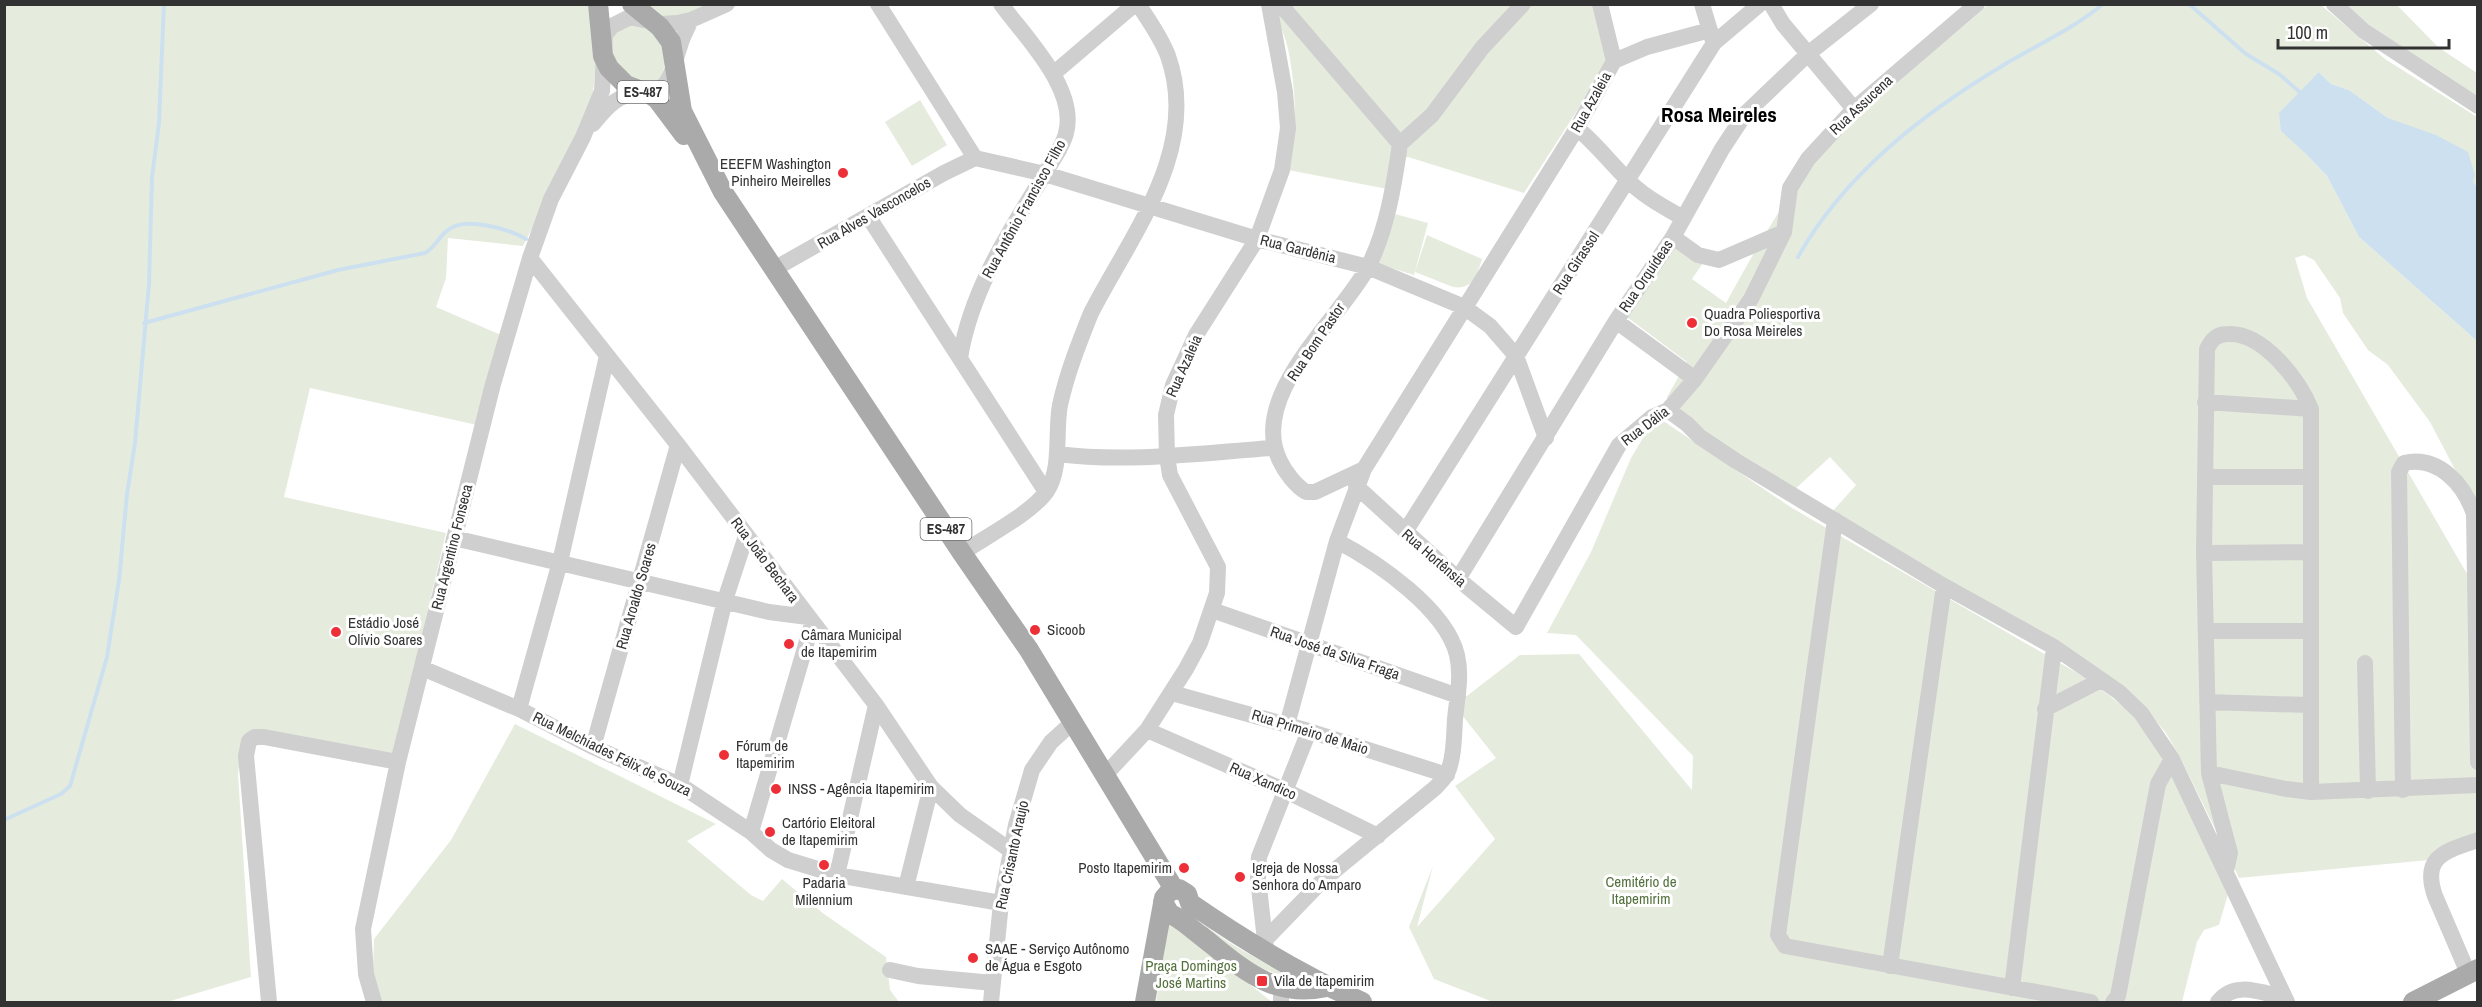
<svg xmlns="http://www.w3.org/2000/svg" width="2482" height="1007" font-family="'Archivo Narrow',sans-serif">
  <rect width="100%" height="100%" fill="#fff"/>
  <!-- green -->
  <path fill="#e5ecde" d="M 5,5 L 588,5 L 597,52 L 593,93 L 585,125 L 523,246 L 448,238 L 446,278 L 436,307 L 501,335 L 477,425 L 310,388 L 284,497 L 446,533 L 392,761 L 243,735 L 238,774 L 251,977 L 167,1002 L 5,1002 Z
    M 638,5 L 711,5 L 671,20 Z
    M 1271,5 L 1608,5 L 1611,58 L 1524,193 L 1408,157 L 1402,159 L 1398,191 L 1288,170 C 1298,132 1296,88 1288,49 C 1285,34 1277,19 1271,5 Z
    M 1988,5 L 2321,5 L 2385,59 L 2477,117 L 2477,187 L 2406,126 L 2388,118 L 2349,90 L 2331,84 L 2319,72 L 2305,153 L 2327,176 L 2359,237 L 2477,341 L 2477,504 L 2461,481 L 2430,422 L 2388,365 L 2368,350 L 2343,313 L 2340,298 L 2314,260 L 2304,255 L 2295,258 L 2307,298 L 2477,591 L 2477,834 L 2429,860 L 2239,878 L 2181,759 L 2166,733 L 2140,701 L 1831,513 L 1856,485 L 1830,457 L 1792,492 L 1710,437 L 1670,404 L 1667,397 L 1687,362 L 1627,317 L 1675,245 L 1703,263 L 1692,279 L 1726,303 C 1761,239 1797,175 1849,123 C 1892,80 1943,46 1988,5 Z
    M 2346,5 L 2397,5 L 2438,47 L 2477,73 L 2477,97 L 2370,25 Z
    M 637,24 C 642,27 649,29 654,33 C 675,51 665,98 633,82 C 624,77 617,66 610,58 L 611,35 L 618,25 Z
    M 920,100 L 947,145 L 912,166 L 885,122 Z
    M 1395,214 L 1428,223 L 1414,275 L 1378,264 Z
    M 1427,235 L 1482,259 C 1477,275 1473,290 1453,287 L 1415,272 Z
    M 1656,416 L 1792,508 L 2079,674 L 2110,696 L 2131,713 L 2157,746 L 2229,891 L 2219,925 L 2204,930 L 2197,942 L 2182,1002 L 1493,1002 L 1434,979 L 1409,927 L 1433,866 L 1417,927 L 1495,839 L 1455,786 L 1496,758 L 1462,715 L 1463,699 L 1520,655 L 1579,654 L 1692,790 L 1693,756 L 1576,635 L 1547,633 L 1591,552 L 1631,458 Z
    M 515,724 L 716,824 L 687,841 L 751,895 L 763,901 L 782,879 L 824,914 L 886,957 L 890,990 L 899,1002 L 378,1002 L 373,971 L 374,939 L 451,840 Z
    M 1193,917 C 1229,944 1257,961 1299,977 L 1299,982 L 1258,967 L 1192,922 Z
    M 1169,921 L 1272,1002 L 1156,1002 Z"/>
  <!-- water -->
  <path fill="#cde0ef" d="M 2319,72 L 2331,84 L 2349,90 L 2388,118 L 2436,135 L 2468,152 L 2475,175 L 2473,182 L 2477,187 L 2477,341 L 2359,237 L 2327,176 L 2305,153 L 2281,131 L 2279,113 Z"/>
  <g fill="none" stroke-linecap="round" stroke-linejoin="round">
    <!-- stream -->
    <path stroke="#cde0ef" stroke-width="4" d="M 2189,4 L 2246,54 L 2279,74 L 2303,95
      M 1798,257 C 1844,175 1922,114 2002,66 C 2035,46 2073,29 2103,4
      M 144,323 L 338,270 L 425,253 C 436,247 438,237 448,230 C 465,216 509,229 526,239
      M 4,820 L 61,794 L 70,786 L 107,657 L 119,580 L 127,494 L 135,443 L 149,284 L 152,177 L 159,123 L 164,4"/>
    <!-- minor -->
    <path stroke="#cfcfcf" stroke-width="16" d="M 878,4 L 975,158
      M 1280,4 L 1400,144 C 1394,185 1387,230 1368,267 C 1340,319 1247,396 1280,461 C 1285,472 1296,486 1306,492 L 1315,492 L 1364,469
      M 1600,4 L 1614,61
      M 1702,4 L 1713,41
      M 1771,4 L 1783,24 L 1854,109
      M 2334,4 L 2364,31 L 2478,106
      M 1053,74 L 1135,4
      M 593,124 C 603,112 614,98 629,95 C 642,92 653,96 664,85 C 674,74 675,59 680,46 C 682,37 687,29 691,20
      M 1577,128 C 1595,143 1609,161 1626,178 C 1641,195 1664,207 1683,218
      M 1400,144 L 1432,115 L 1482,48 L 1523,4
      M 975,158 L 1045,174 L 1257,239 L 1368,267 L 1464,307 L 1490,326 L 1516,356 L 1546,438
      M 868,216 L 1046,492
      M 1673,237 L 1698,255 L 1719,260 L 1784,232
      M 530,258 L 678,445 L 876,705 L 931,787 L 960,815 L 1010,850
      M 774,269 L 944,173 L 975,158
      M 1616,321 L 1695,379
      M 960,358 C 972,282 1020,216 1059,150 C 1061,145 1065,139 1066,133 C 1078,89 1025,37 1001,4
      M 2205,402 L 2311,409
      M 1668,410 L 1687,424 L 1700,437 L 1736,461 L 1944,586 L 2054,647 L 2119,692 L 2141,713 L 2172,759 L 2287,1002
      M 1057,454 C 1129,463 1201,453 1273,448
      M 2207,477 L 2311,477
      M 1356,486 L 1458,579 L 1516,627 L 1619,445 L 1652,417 L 1668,410 L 1695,379 L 1751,299 L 1784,232 L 1790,188 L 1808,159 L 1854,109 L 1977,4
      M 1835,520 L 1778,935 L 1785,946 L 2091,1002
      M 1405,532 L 1714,43 L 1760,4
      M 454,538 L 769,612 L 808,617
      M 962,553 C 985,537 1032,513 1047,491 C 1062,469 1055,430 1060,405 C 1067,373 1079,343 1091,313 C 1131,235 1201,149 1168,56 C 1161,37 1149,21 1138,4
      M 2204,553 L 2309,552
      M 1458,579 L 1616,321 L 1673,237 L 1722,149 L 1745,114 L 1809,53 L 1871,4
      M 1212,610 L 1458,696
      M 2206,631 L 2311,631
      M 2365,663 L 2368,791
      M 422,668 L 519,709 L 593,747 L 680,785 L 751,832 L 771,850 L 788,860 L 837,875 L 1001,903
      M 1172,693 L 1309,731 L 1447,775
      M 2207,702 L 2309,705
      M 519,709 L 560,562 L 607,356
      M 2045,709 L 2101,680
      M 1287,725 L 1337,541 L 1364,469 L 1577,128 L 1614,61 L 1647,47 L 1710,30
      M 1147,730 L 1284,790 L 1378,836
      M 593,747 L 678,445
      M 2209,773 L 2286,789 L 2311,792 L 2478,785
      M 1105,775 L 1147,730 L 1186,669 L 1200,643 L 1217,593 L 1218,567 L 1170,475 L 1167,456 L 1166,415 L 1173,385 L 1196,335 L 1257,239 L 1282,170 L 1288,128 L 1285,92 L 1269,4
      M 680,785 L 725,600 L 746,536
      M 2403,790 L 2399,472 L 2404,463 C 2438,455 2464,484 2474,514 L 2478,762
      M 751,832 L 812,624
      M 2226,871 L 2230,853 L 2209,773 L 2204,553 L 2207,349 C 2212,339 2217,334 2228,334 C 2263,332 2299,380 2311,409 L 2311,792
      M 837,875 L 876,705
      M 906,887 L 931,787
      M 1265,940 L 1258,879 L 1259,857 L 1309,731
      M 1267,954 L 1265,940 L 1323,880 L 1435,788 C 1439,784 1444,779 1447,774 C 1454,759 1454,736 1455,719 C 1457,698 1462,676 1457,655 C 1446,609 1377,562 1337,541
      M 1890,966 L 1944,586
      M 890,970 L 918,976 L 993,983
      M 2468,973 L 2435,896 C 2421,856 2446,851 2478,840
      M 2012,988 L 2054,647
      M 269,1002 L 246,756 L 249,741 L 255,737 L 264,737 L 398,762
      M 374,1002 L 366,974 L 363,929 L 398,762 L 493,384 L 530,258 L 551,199 L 583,137 L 602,91 L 605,35 L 612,26 L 630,17 L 662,24 L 677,23 L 691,20 L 727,4
      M 991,1002 L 1001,903 L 1016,825 L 1032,770 L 1051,742 L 1072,723
      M 1281,1002 L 1281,988
      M 2113,1002 L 2118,996 L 2158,784 L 2172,759
      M 2218,1002 C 2235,980 2262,993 2285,998"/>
    <!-- major -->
    <path stroke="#aaa" stroke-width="20" d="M 598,4 L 603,56 L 609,68 L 626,85 L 650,94 L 657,99 L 684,135
      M 632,4 L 660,27 L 671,42 L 682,111 L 723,192 L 962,553 L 1029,650 L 1174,889
      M 1163,902 L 1170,914 C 1181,918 1190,928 1200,935 C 1241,967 1271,999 1327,987
      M 1145,1002 L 1164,898 L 1170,891 L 1179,889 L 1187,894 L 1190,903 C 1245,941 1301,975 1362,1002
      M 2413,1002 L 2478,969"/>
  </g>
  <!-- markers -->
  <g fill="#ed3037" stroke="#fff" stroke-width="2">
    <circle cx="843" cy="173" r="6"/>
    <circle cx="1692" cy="323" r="6"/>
    <circle cx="1035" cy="630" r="6"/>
    <circle cx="336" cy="632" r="6"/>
    <circle cx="789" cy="644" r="6"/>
    <circle cx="724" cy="755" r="6"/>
    <circle cx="776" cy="789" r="6"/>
    <circle cx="770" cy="832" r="6"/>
    <circle cx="824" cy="865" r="6"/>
    <circle cx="1184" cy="868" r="6"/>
    <circle cx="1240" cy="877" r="6"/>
    <circle cx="973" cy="958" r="6"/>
    <rect x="1256" y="975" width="12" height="12" rx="3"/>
  </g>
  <g text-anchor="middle" stroke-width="6" stroke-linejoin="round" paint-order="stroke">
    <!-- shield labels -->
    <g fill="#fff" stroke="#707070" stroke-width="1.5">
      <rect x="617.5" y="81" width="51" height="22" rx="4.5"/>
      <rect x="920.5" y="518" width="51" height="22" rx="4.5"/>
    </g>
    <g font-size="14" font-weight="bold" fill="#323232">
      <text x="643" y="97">ES-487</text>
      <text x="946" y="534">ES-487</text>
    </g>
    <!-- street labels -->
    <g font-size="15" fill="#323232" stroke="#fff">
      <text transform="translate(1591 102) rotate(-61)" y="5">Rua Azaleia</text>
      <text transform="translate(1861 105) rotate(-43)" y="5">Rua Assucena</text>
      <text transform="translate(1024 209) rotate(-61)" y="5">Rua Antônio Francisco Filho</text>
      <text transform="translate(874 213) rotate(-30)" y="5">Rua Alves Vasconcelos</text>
      <text transform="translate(1298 249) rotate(14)" y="5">Rua Gardênia</text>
      <text transform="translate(1576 263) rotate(-57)" y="5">Rua Girassol</text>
      <text transform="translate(1646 276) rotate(-56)" y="5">Rua Orquídeas</text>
      <text transform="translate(1316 342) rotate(-56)" y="5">Rua Bom Pastor</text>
      <text transform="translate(1184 366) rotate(-66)" y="5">Rua Azaleia</text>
      <text transform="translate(1645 426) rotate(-37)" y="5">Rua Dália</text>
      <text transform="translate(452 547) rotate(-76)" y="5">Rua Argentino Fonseca</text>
      <text transform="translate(1434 558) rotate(41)" y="5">Rua Hortênsia</text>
      <text transform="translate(765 560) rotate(53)" y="5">Rua João Bechara</text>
      <text transform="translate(636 596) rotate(-74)" y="5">Rua Aroaldo Soares</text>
      <text transform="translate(1335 653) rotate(19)" y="5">Rua José da Silva Fraga</text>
      <text transform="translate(1310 732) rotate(17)" y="5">Rua Primeiro de Maio</text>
      <text transform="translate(612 754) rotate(26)" y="5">Rua Melchíades Félix de Souza</text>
      <text transform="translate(1263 781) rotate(24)" y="5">Rua Xandico</text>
      <text transform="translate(1012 855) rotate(-78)" y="5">Rua Crisanto Araujo</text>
    </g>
    <!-- poi labels -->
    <g font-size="15" fill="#323232" stroke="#fff" text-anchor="start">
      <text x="831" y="169" text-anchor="end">EEEFM Washington<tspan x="831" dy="17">Pinheiro Meirelles</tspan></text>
      <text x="1704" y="319">Quadra Poliesportiva<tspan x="1704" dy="17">Do Rosa Meireles</tspan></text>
      <text x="348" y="628">Estádio José<tspan x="348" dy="17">Olívio Soares</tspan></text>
      <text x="1047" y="635">Sicoob</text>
      <text x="801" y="640">Câmara Municipal<tspan x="801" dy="17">de Itapemirim</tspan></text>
      <text x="736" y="751">Fórum de<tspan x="736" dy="17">Itapemirim</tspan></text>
      <text x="788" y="794">INSS - Agência Itapemirim</text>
      <text x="782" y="828">Cartório Eleitoral<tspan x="782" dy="17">de Itapemirim</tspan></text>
      <text x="1172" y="873" text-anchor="end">Posto Itapemirim</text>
      <text x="1252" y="873">Igreja de Nossa<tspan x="1252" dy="17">Senhora do Amparo</tspan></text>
      <text x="824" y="888" text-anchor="middle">Padaria<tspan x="824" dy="17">Milennium</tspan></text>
      <text x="985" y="954">SAAE - Serviço Autônomo<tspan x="985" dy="17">de Água e Esgoto</tspan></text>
      <text x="1274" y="986">Vila de Itapemirim</text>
    </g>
    <!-- park labels -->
    <g font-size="15" fill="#53713c" stroke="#fff">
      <text x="1641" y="887">Cemitério de<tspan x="1641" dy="17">Itapemirim</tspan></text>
      <text x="1191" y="971">Praça Domingos<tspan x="1191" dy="17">José Martins</tspan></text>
    </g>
    <!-- district labels -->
    <g font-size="21" font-weight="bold" fill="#000" stroke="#fff">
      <text x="1719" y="122">Rosa Meireles</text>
    </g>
  </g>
  <!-- border -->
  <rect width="2482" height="1007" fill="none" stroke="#323232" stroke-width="12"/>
  <!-- scale -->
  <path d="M2278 39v9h171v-9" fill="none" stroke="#323232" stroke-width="3"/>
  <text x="2287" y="39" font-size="18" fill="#323232" stroke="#ffffff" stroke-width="4.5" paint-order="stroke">100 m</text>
</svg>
